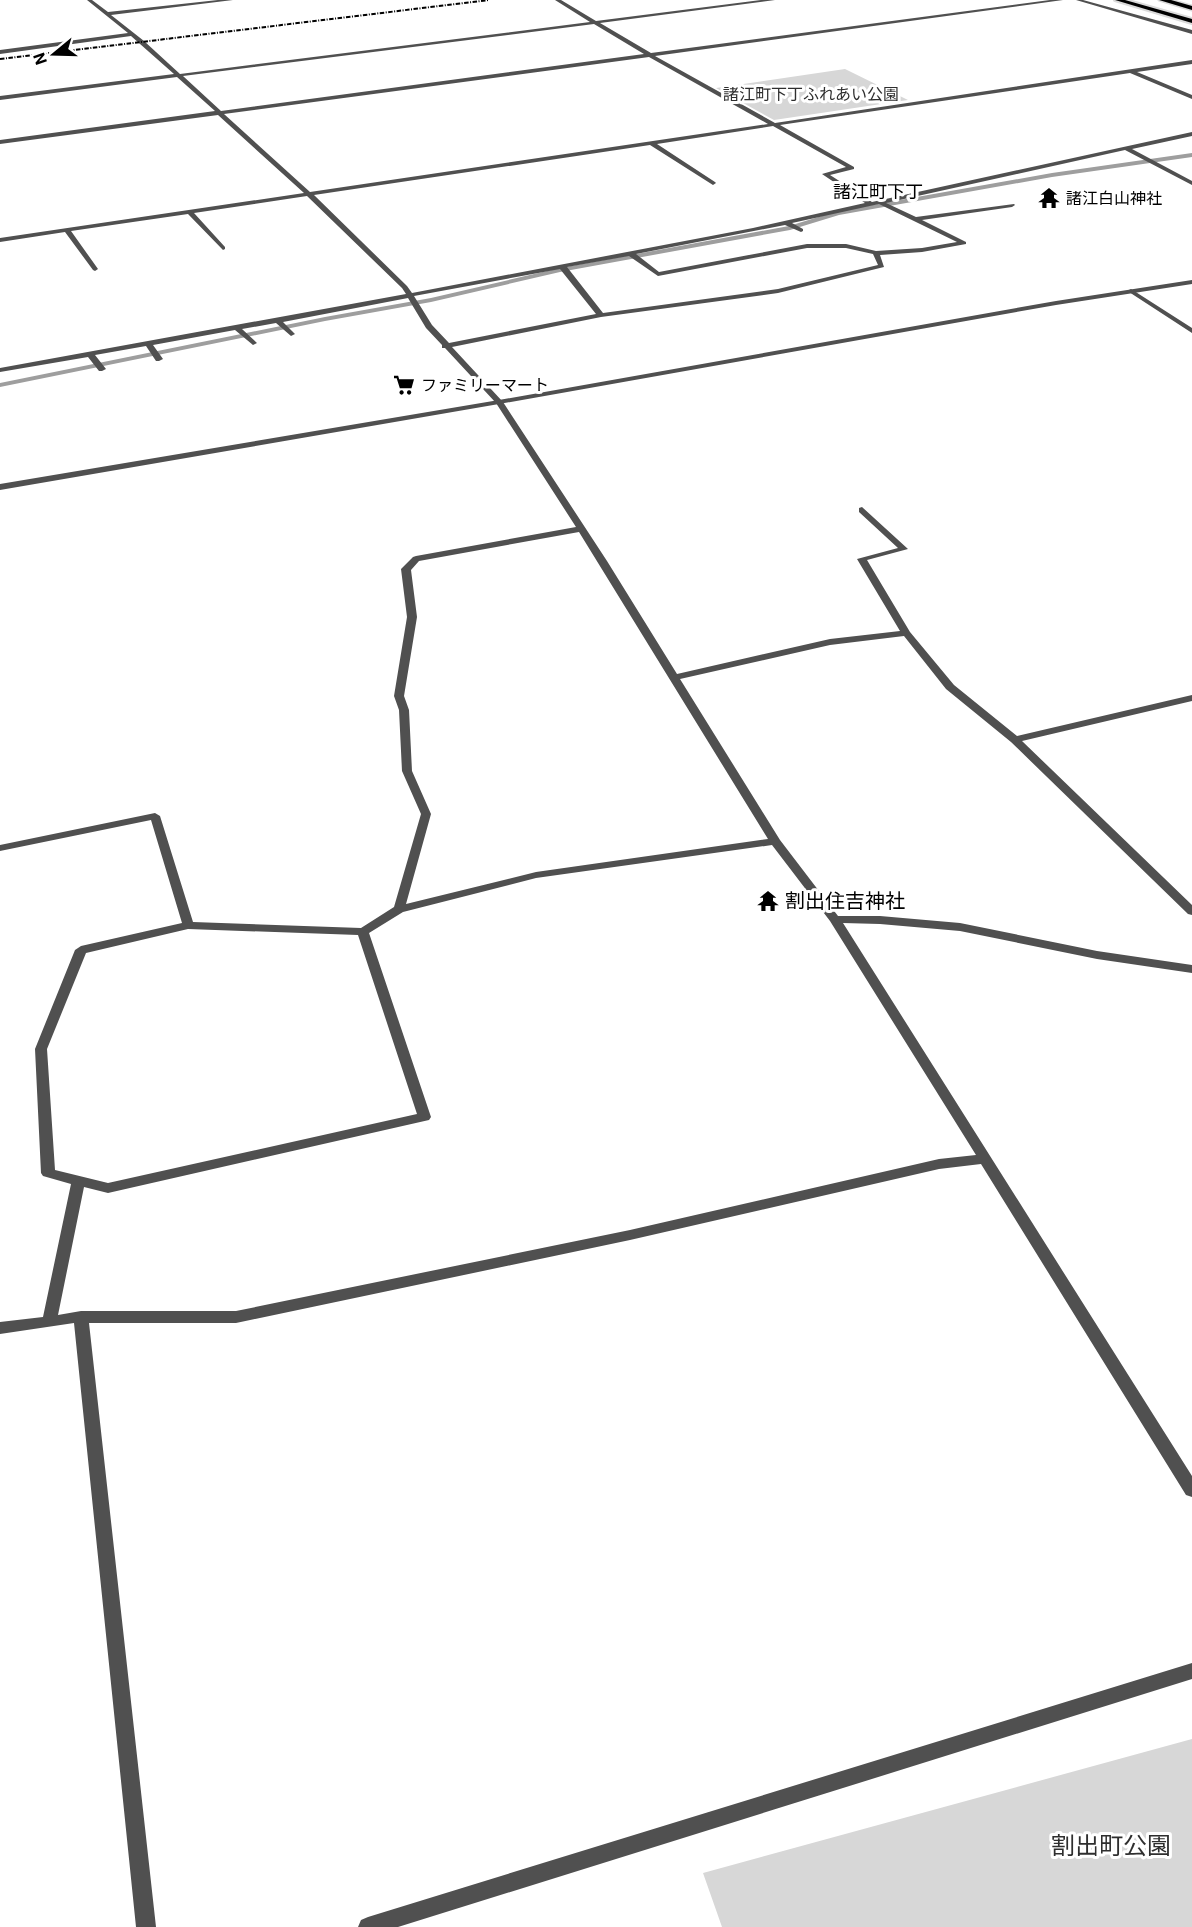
<svg xmlns="http://www.w3.org/2000/svg" width="1192" height="1927" font-family="Roboto,'Noto Sans JP',sans-serif">
  <rect width="100%" height="100%" fill="#fff"/>
  <!-- green -->
  <path fill="#d7d7d7" d="M 845,69 L 908,100 L 774,120 L 716,88 Z
    M 1192,1739 L 1192,1927 L 722,1927 L 703,1873 Z"/>
  <g fill="none" stroke-linecap="round" stroke-linejoin="round">
    <!-- stream -->
    <path fill="#9e9e9e" fill-rule="evenodd" d="M 1192,153 L 1192,157 L 1052,177 L 839,215 L 790,230 L 560,272 L 431,302 L 325,321 L 0,387 L 0,383 L 325,317 L 431,298 L 560,268 L 789,226 L 838,211 L 1052,173 Z"/>
    <defs>
      <path id="trunk" d="M 1115,0 L 1125,0 L 1192,19 L 1192,23 Z"/>
      <path id="motorway" d="M 1159,0 L 1171,0 L 1192,6 L 1192,10 Z"/>
    </defs>
    <!-- trunk casing -->
    <use href="#trunk" stroke="#dbdbdb" stroke-width="4"/>
    <!-- motorway casing -->
    <use href="#motorway" stroke="#dbdbdb" stroke-width="3"/>
    <!-- minor -->
    <path fill="#505050" fill-rule="evenodd" d="M 87,0 L 92,0 L 108,12 L 218,0 L 233,0 L 111,15 L 144,41 L 180,74 L 590,22 L 555,0 L 561,0 L 596,21 L 761,0 L 775,0 L 600,23 L 651,53 L 1050,0 L 1063,0 L 655,56 L 775,123 L 1192,60 L 1192,64 L 1137,72 L 1192,95 L 1192,99 L 1130,73 L 780,125 L 854,167 L 854,169 L 830,175 L 872,202 L 1192,132 L 1192,136 L 1132,149 L 1192,181 L 1192,185 L 1125,150 L 886,203 L 916,217 L 1014,204 L 1015,205 L 1012,207 L 922,220 L 966,242 L 966,244 L 922,252 L 880,255 L 884,267 L 778,293 L 601,317 L 452,347 L 503,402 L 607,561 L 677,674 L 830,639 L 900,631 L 857,559 L 898,548 L 859,512 L 859,508 L 862,507 L 908,549 L 867,560 L 910,632 L 954,685 L 1017,736 L 1192,695 L 1192,701 L 1022,741 L 1192,905 L 1192,915 L 1188,914 L 1011,742 L 946,689 L 904,636 L 830,645 L 680,679 L 780,840 L 838,916 L 880,916 L 960,923 L 1097,951 L 1192,965 L 1192,973 L 1097,959 L 960,931 L 880,924 L 843,923 L 1192,1476 L 1192,1497 L 1186,1495 L 981,1164 L 939,1169 L 630,1240 L 236,1323 L 89,1323 L 156,1927 L 136,1927 L 74,1323 L 0,1334 L 0,1322 L 43,1317 L 71,1184 L 43,1176 L 41,1173 L 35,1049 L 75,950 L 81,946 L 182,923 L 151,820 L 0,851 L 0,845 L 155,813 L 160,816 L 193,922 L 361,928 L 394,907 L 421,814 L 402,771 L 399,710 L 394,696 L 407,617 L 401,569 L 413,557 L 416,556 L 576,527 L 496,403 L 445,348 L 442,348 L 442,345 L 426,328 L 408,298 L 283,322 L 295,334 L 291,336 L 276,323 L 242,329 L 257,343 L 253,345 L 235,330 L 153,345 L 163,359 L 159,361 L 156,361 L 146,346 L 95,355 L 106,369 L 102,371 L 99,371 L 88,357 L 0,372 L 0,368 L 406,294 L 402,288 L 307,196 L 194,213 L 225,247 L 225,249 L 223,250 L 188,214 L 71,231 L 98,269 L 95,271 L 93,270 L 65,232 L 0,242 L 0,238 L 304,193 L 218,115 L 0,144 L 0,140 L 215,111 L 177,77 L 0,100 L 0,96 L 174,74 L 131,36 L 0,54 L 0,50 L 128,33 ZM 594,24 L 644,54 L 221,111 L 183,76 ZM 649,57 L 768,124 L 310,192 L 224,114 ZM 773,126 L 846,167 L 822,174 L 865,203 L 753,228 L 412,293 L 407,286 L 314,195 L 650,145 L 713,185 L 716,183 L 715,182 L 657,144 ZM 879,204 L 957,242 L 922,248 L 876,251 L 846,244 L 807,244 L 659,272 L 636,254 L 785,225 L 801,232 L 803,231 L 803,229 L 792,223 ZM 807,248 L 846,248 L 873,254 L 878,265 L 778,289 L 603,313 L 567,267 L 629,256 L 658,276 ZM 560,269 L 596,314 L 449,343 L 432,325 L 414,296 ZM 579,532 L 768,839 L 536,872 L 406,904 L 431,814 L 412,771 L 409,710 L 404,696 L 417,617 L 411,570 L 419,561 ZM 772,845 L 830,921 L 976,1155 L 939,1159 L 630,1230 L 236,1311 L 81,1311 L 58,1315 L 84,1187 L 108,1193 L 429,1120 L 431,1117 L 369,933 L 403,912 L 536,878 ZM 188,929 L 358,935 L 417,1114 L 108,1183 L 55,1170 L 47,1049 L 86,953 Z
      M 1076,0 L 1083,0 L 1192,30 L 1192,34 Z
      M 1131,289 L 1192,328 L 1192,333 L 1129,292 L 1127,291 Z
      M 1192,1663 L 1192,1679 L 398,1927 L 358,1927 L 361,1920 L 368,1917 Z"/>
    <!-- tertiary -->
    <path fill="#505050" fill-rule="evenodd" d="M 1192,280 L 1192,284 L 1056,305 L 499,404 L 0,490 L 0,484 L 499,400 L 1056,301 Z"/>
    <!-- trunk -->
    <use href="#trunk" fill="#000" fill-rule="evenodd"/>
    <!-- motorway -->
    <use href="#motorway" fill="#000" fill-rule="evenodd"/>
    <!-- rail -->
    <path stroke="#000" stroke-width="2" stroke-dasharray="4.5 1.5 1 1.5" stroke-linecap="butt" d="M 0,59 L 489,0"/>
  </g>
  <!-- icons -->
  <defs>
    <symbol id="temple-bare" viewBox="-9 -9 18 18"><path d="M0-6L5-2H3V0L6.5 2.5H4V6H1.5V3h-3V6H-4V2.5H-6.5L-3 0V-2H-5Z" fill="#000" stroke="#fff" stroke-width="2.5" paint-order="stroke"/></symbol>
    <symbol id="supermarket-bare" viewBox="-9 -9 18 18"><path d="M-6-5.5h2.5l.6 2H6L4.5 2H-2.5L-4.4-4H-6ZM-1.5 3.2a1.3 1.3 0 1 0 .1 0ZM3 3.2a1.3 1.3 0 1 0 .1 0Z" fill="#000" stroke="#fff" stroke-width="2.5" paint-order="stroke"/></symbol>
  </defs>
  <g fill-rule="evenodd">
    <use href="#temple-bare" x="1034" y="183" width="30" height="30"/>
    <use href="#supermarket-bare" x="389" y="370" width="30" height="30"/>
    <use href="#temple-bare" x="753" y="886" width="30" height="30"/>
  </g>
  <g text-anchor="middle" stroke-width="6" stroke-linejoin="round" paint-order="stroke">
    <!-- far-park labels -->
    <g font-size="16" fill="#2e2e2e" stroke="#fff">
      <text x="811" y="100">諸江町下丁ふれあい公園</text>
    </g>
    <!-- far-poi labels -->
    <g font-size="16" fill="#000" stroke="#fff" text-anchor="start">
      <text x="1066" y="204">諸江白山神社</text>
      <text x="421" y="391">ファミリーマート</text>
    </g>
    <!-- far-neighbourhood labels -->
    <g font-size="18" fill="#000" stroke="#fff">
      <text x="878" y="198">諸江町下丁</text>
    </g>
    <!-- poi labels -->
    <g font-size="20" fill="#000" stroke="#fff" text-anchor="start">
      <text x="785" y="908">割出住吉神社</text>
    </g>
    <!-- near-park labels -->
    <g font-size="24" fill="#2e2e2e" stroke="#fff">
      <text x="1111" y="1854">割出町公園</text>
    </g>
  </g>
  <!-- north arrow -->
  <g transform="translate(54 54) rotate(251)" stroke="#ffffff" stroke-width="4.5" paint-order="stroke">
  <path d="M0-4.5L10 22L0 15L-10 22Z" fill="#000000"/>
  <text y="-9" font-size="16" font-weight="bold" text-anchor="middle" fill="#000000">N</text>
  </g>
</svg>
